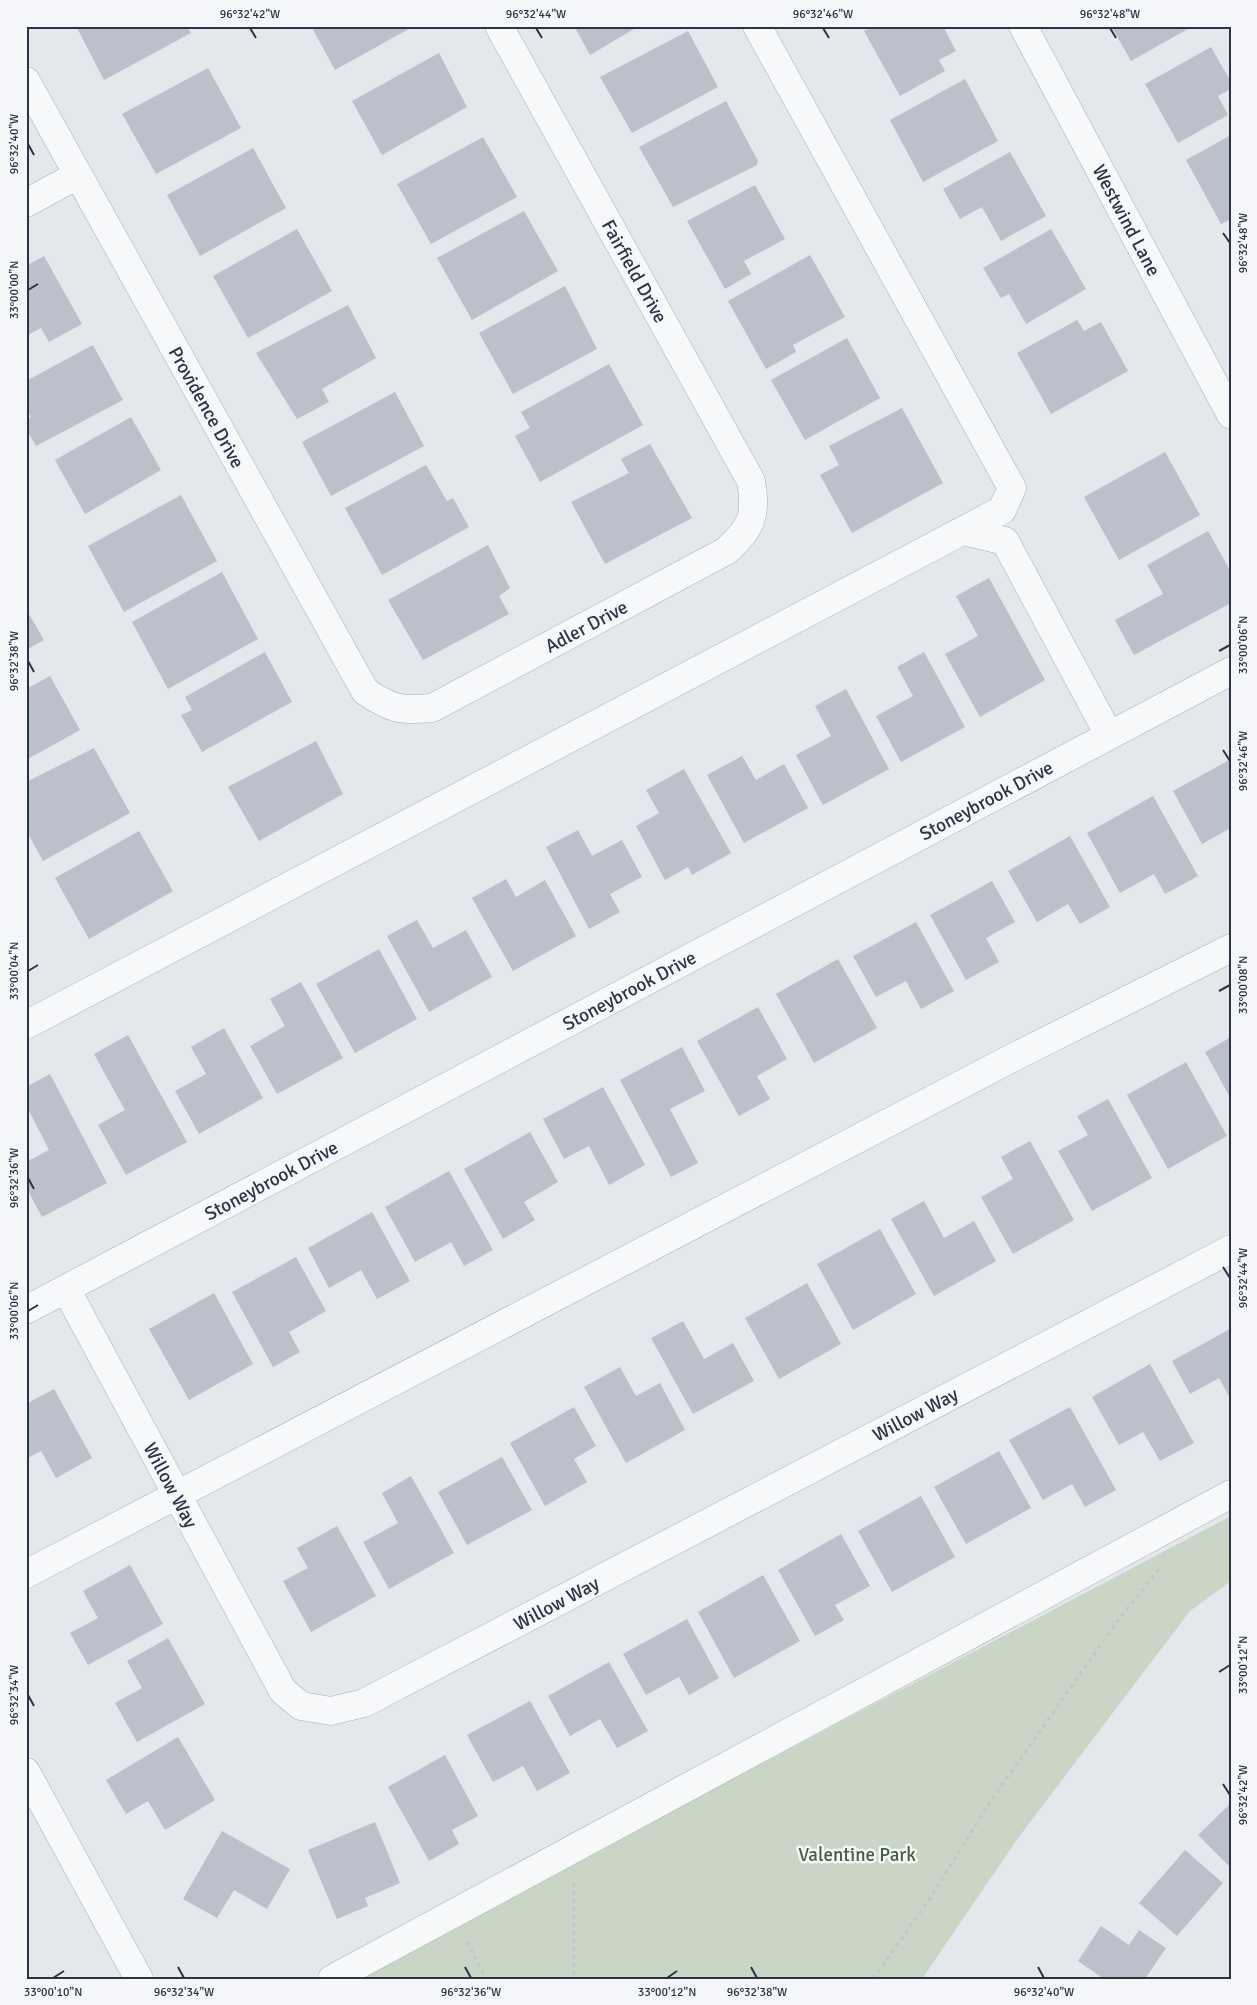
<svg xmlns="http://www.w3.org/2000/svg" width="1257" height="2005" font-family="Signika,sans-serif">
  <rect width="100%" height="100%" fill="#e4e7ec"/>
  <!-- green -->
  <path fill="#c9d6c5" d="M 1231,1516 L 1231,1581 L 1190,1611 L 1018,1838 L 922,1979 L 353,1979 Z"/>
  <!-- building -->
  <path fill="#bbc0ca" d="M 76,26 L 187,26 L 191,33 L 104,80 Z
    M 311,26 L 414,26 L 335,70 Z
    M 574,26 L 639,26 L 590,55 Z
    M 873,26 L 943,26 L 956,51 L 939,60 L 945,71 L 900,96 L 864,31 Z
    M 1111,26 L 1193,26 L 1131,61 Z
    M 688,31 L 718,87 L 632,133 L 600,77 Z
    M 1211,47 L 1231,82 L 1231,89 L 1218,96 L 1228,115 L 1178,143 L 1145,84 Z
    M 439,53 L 467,107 L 382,155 L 352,101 Z
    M 208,68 L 241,128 L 156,174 L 122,114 Z
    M 965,79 L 998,141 L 923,182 L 890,120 Z
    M 726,101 L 758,161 L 757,165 L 673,207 L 639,147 Z
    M 1231,135 L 1231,219 L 1221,224 L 1186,160 Z
    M 483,137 L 517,197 L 431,244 L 397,184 Z
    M 253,148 L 286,208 L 200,256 L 167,195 Z
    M 1010,152 L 1046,216 L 1001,241 L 982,207 L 960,219 L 943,189 Z
    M 755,185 L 785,239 L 744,261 L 751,274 L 725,289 L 687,221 Z
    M 524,211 L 558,271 L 472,320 L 437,258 Z
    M 297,229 L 332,291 L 248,338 L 213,276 Z
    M 1051,229 L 1086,289 L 1026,324 L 1009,294 L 1001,298 L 983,268 Z
    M 810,255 L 845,317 L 793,345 L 796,352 L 766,369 L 728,301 Z
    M 44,256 L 82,324 L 49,342 L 41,328 L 26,336 L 26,266 Z
    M 565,286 L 597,349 L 513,394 L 479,333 Z
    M 348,305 L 376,358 L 322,389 L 329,402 L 297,419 L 256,353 Z
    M 1077,320 L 1084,331 L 1101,322 L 1128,371 L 1051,414 L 1017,353 Z
    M 847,338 L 880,398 L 805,440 L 771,380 Z
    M 93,345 L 123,400 L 36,446 L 26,429 L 26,420 L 31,417 L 26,408 L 26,381 Z
    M 609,364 L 643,425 L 540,482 L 515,436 L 530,428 L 521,412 Z
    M 395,392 L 424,446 L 331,496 L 302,442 Z
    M 902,408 L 943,483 L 852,533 L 820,475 L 839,465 L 829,446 Z
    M 131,417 L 161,470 L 85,514 L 55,460 Z
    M 650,444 L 692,518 L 605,564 L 571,502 L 629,473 L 621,459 Z
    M 1165,452 L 1200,515 L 1119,560 L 1084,497 Z
    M 426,465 L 447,501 L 453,498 L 469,527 L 382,575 L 345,508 Z
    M 181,495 L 217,561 L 124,612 L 88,546 Z
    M 1208,531 L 1231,572 L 1231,603 L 1134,655 L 1115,620 L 1163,594 L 1147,565 Z
    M 488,545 L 510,588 L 499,596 L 509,614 L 423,660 L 388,600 Z
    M 222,572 L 258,639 L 168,689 L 132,622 Z
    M 989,578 L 1045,680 L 980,717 L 945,654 L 978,636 L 956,596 Z
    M 26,609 L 44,640 L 26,650 Z
    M 265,652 L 292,702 L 202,752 L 181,715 L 192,710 L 185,697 Z
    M 924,652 L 965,727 L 901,762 L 876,716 L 913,696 L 897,667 Z
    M 50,676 L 80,730 L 26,760 L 26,689 Z
    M 846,689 L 889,769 L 823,805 L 796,755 L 831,736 L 815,706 Z
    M 316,741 L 343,794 L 259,841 L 228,787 Z
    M 94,748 L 130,813 L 43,861 L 26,830 L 26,782 Z
    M 742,756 L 756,780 L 784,764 L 808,808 L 744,843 L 707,775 Z
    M 1231,759 L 1231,828 L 1202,844 L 1173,791 Z
    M 684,769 L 731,853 L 692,875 L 688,867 L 665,880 L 636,826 L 659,813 L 646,790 Z
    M 1153,796 L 1198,876 L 1165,894 L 1154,874 L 1120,893 L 1087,833 Z
    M 578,830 L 592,856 L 622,840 L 642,877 L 610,894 L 620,912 L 589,929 L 546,847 Z
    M 139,831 L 173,891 L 89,939 L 55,878 Z
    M 1070,836 L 1110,907 L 1080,924 L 1068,904 L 1037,922 L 1008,871 Z
    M 506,879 L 516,897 L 545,880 L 576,936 L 513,971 L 472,898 Z
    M 992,881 L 1015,922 L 986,938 L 999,962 L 966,980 L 930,915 Z
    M 417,920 L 433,948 L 466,930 L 492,977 L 429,1012 L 387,936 Z
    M 916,922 L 954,991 L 921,1009 L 906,981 L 876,997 L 853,956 Z
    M 379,949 L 417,1019 L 355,1053 L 316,984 Z
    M 838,959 L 877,1028 L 814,1063 L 776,994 Z
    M 301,982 L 343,1058 L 277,1094 L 250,1046 L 285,1026 L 270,999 Z
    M 758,1007 L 787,1059 L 757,1076 L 770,1099 L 739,1116 L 697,1041 Z
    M 224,1028 L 263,1098 L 199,1134 L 175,1091 L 206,1074 L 191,1047 Z
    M 128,1035 L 187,1142 L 126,1175 L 98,1125 L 125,1110 L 94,1054 Z
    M 1231,1037 L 1231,1099 L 1205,1052 Z
    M 682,1047 L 705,1091 L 670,1109 L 698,1163 L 671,1177 L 620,1080 Z
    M 1186,1062 L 1227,1136 L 1168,1169 L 1127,1095 Z
    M 50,1074 L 107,1183 L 42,1217 L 26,1187 L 26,1162 L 49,1150 L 26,1105 L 26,1087 Z
    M 603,1087 L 645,1165 L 609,1185 L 589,1146 L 564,1159 L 543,1119 Z
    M 1108,1099 L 1152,1178 L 1092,1211 L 1058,1151 L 1088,1135 L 1077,1116 Z
    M 530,1132 L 558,1182 L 524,1202 L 535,1220 L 503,1239 L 464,1169 Z
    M 1030,1141 L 1074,1220 L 1013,1254 L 981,1197 L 1013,1179 L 1001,1157 Z
    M 449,1171 L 493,1250 L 464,1266 L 451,1242 L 415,1262 L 385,1207 Z
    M 924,1201 L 944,1238 L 974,1221 L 996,1261 L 934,1296 L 891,1219 Z
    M 372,1212 L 410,1281 L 377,1299 L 361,1270 L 329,1288 L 308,1248 Z
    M 880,1229 L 916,1294 L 853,1330 L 817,1264 Z
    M 296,1257 L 326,1311 L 289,1332 L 300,1352 L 273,1367 L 232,1292 Z
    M 807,1283 L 841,1344 L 779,1379 L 745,1318 Z
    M 214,1293 L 253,1364 L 189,1400 L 149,1329 Z
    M 683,1321 L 704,1359 L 733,1343 L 754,1381 L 693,1414 L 651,1338 Z
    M 1230,1329 L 1231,1400 L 1219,1378 L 1190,1394 L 1172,1361 Z
    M 1150,1364 L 1194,1443 L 1160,1461 L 1143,1432 L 1119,1445 L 1092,1397 Z
    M 620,1367 L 636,1396 L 660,1383 L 685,1430 L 626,1463 L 584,1387 Z
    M 54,1389 L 92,1458 L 56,1478 L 41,1451 L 26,1459 L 26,1404 Z
    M 574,1407 L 596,1446 L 574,1459 L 587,1482 L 545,1506 L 510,1443 Z
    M 1070,1407 L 1116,1490 L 1085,1507 L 1072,1484 L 1043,1500 L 1009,1440 Z
    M 999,1451 L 1031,1508 L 966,1544 L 934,1487 Z
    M 502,1457 L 532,1510 L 467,1545 L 438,1492 Z
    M 411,1476 L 454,1553 L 389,1589 L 363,1542 L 398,1523 L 382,1493 Z
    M 921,1496 L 955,1557 L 892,1592 L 858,1531 Z
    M 337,1526 L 376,1596 L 311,1632 L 283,1581 L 308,1568 L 297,1548 Z
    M 841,1534 L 870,1586 L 835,1605 L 844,1620 L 815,1636 L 778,1570 Z
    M 130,1565 L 163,1624 L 88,1665 L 70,1633 L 98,1618 L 83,1591 Z
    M 763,1575 L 800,1641 L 734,1678 L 698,1612 Z
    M 687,1619 L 719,1678 L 689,1695 L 679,1677 L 646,1695 L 623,1654 Z
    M 168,1638 L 205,1704 L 137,1742 L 115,1703 L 142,1688 L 127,1661 Z
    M 609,1662 L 648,1731 L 617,1748 L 600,1719 L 570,1736 L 548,1696 Z
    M 530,1701 L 570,1773 L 537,1791 L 523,1766 L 493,1782 L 467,1735 Z
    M 178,1737 L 215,1800 L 165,1830 L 148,1801 L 126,1814 L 106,1780 Z
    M 445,1755 L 478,1816 L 452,1830 L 459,1844 L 429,1861 L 388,1787 Z
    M 1231,1803 L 1231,1868 L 1198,1835 Z
    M 375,1822 L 400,1883 L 365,1898 L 368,1906 L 337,1919 L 308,1850 Z
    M 222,1831 L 290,1869 L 267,1909 L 234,1890 L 217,1918 L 183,1899 Z
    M 1185,1850 L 1223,1883 L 1177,1936 L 1139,1903 Z
    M 1101,1926 L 1129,1945 L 1139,1930 L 1166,1948 L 1145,1979 L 1104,1979 L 1078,1961 Z"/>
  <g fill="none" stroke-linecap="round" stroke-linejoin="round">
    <defs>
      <path id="minor" d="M 1023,26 L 1231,415
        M 26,81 L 365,691 C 391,709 400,711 432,708 L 726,551 C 752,528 757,515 751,481 L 499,26
        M 26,203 L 78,175
        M 963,531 L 1005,541 L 1109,735
        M 26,1025 L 1002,510 L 1012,488 L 757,26
        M 66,1289 L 283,1691 L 301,1706 L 331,1711 L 364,1703 L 1231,1249
        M 26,1310 L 1231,671
        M 26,1574 L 1014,1057 L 1231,948
        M 26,1772 L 139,1979
        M 332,1979 L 1231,1494"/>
    </defs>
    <!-- minor casing -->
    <use href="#minor" stroke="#a9aeb7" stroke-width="29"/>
    <!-- path -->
    <path stroke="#c2c5cb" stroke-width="3" stroke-dasharray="4 4" stroke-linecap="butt" d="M 574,1883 L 574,1976 L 576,1979
      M 467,1942 L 486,1979
      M 873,1979 L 931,1897 L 986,1808 L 1116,1623 L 1159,1569"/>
    <!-- minor -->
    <use href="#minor" stroke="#f7f8fa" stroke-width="28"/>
  </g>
  <!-- ticks -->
  <path fill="none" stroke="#2b3445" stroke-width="2" d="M 250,28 L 256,38M 536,28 L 542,38M 823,28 L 829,38M 1110,28 L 1116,38M 28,144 L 34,155M 1223,233 L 1230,243M 28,290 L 38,284M 1219,651 L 1230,645M 28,661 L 34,672M 1223,750 L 1230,761M 28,971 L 38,965M 1219,991 L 1230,985M 28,1178 L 34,1189M 1223,1267 L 1230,1278M 28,1311 L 38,1305M 1219,1672 L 1230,1665M 28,1695 L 34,1706M 1223,1784 L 1230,1795M 178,1967 L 184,1978M 465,1967 L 471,1978M 751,1967 L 757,1978M 1038,1967 L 1044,1978M 53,1978 L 64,1971M 667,1978 L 677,1971"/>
  <g text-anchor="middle" stroke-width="5" stroke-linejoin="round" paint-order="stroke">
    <!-- street labels -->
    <g font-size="19" fill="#2b3445" stroke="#f4f6f9">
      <text transform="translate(1127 220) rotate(62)" y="7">Westwind Lane</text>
      <text transform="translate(635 271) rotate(61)" y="7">Fairfield Drive</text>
      <text transform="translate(207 407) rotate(61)" y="7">Providence Drive</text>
      <text transform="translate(586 626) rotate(-28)" y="7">Adler Drive</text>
      <text transform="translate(986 800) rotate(-28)" y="7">Stoneybrook Drive</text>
      <text transform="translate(629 990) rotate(-28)" y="7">Stoneybrook Drive</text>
      <text transform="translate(271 1180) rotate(-28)" y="7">Stoneybrook Drive</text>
      <text transform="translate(915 1414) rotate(-28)" y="7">Willow Way</text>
      <text transform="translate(171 1485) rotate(62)" y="7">Willow Way</text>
      <text transform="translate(556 1603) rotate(-28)" y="7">Willow Way</text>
    </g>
    <!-- park labels -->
    <g font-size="19" fill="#3f6138" stroke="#f4f6f9">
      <text x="857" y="1861">Valentine Park</text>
    </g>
  </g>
  <!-- border -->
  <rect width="1257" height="2005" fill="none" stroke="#f4f6f9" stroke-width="55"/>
  <rect x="28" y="28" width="1202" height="1950" fill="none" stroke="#2b3445" stroke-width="2"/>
  <g font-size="12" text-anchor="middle" fill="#2b3445">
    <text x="250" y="18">96°32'42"W</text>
    <text x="536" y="18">96°32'44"W</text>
    <text x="823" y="18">96°32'46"W</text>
    <text x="1110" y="18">96°32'48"W</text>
    <text transform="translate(14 144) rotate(-90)" y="4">96°32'40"W</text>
    <text transform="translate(1243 243) rotate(-90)" y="4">96°32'48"W</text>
    <text transform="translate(14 290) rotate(-90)" y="4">33°00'00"N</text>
    <text transform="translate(1243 645) rotate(-90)" y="4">33°00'06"N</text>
    <text transform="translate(14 661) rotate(-90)" y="4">96°32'38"W</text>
    <text transform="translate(1243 761) rotate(-90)" y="4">96°32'46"W</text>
    <text transform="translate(14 971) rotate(-90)" y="4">33°00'04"N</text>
    <text transform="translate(1243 985) rotate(-90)" y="4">33°00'08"N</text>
    <text transform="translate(14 1178) rotate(-90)" y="4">96°32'36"W</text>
    <text transform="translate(1243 1278) rotate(-90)" y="4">96°32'44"W</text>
    <text transform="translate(14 1311) rotate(-90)" y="4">33°00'06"N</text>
    <text transform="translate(1243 1665) rotate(-90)" y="4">33°00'12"N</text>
    <text transform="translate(14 1695) rotate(-90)" y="4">96°32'34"W</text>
    <text transform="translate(1243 1795) rotate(-90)" y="4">96°32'42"W</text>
    <text x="53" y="1996">33°00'10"N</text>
    <text x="184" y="1996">96°32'34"W</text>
    <text x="471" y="1996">96°32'36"W</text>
    <text x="667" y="1996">33°00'12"N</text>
    <text x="757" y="1996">96°32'38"W</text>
    <text x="1044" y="1996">96°32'40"W</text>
  </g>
</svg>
